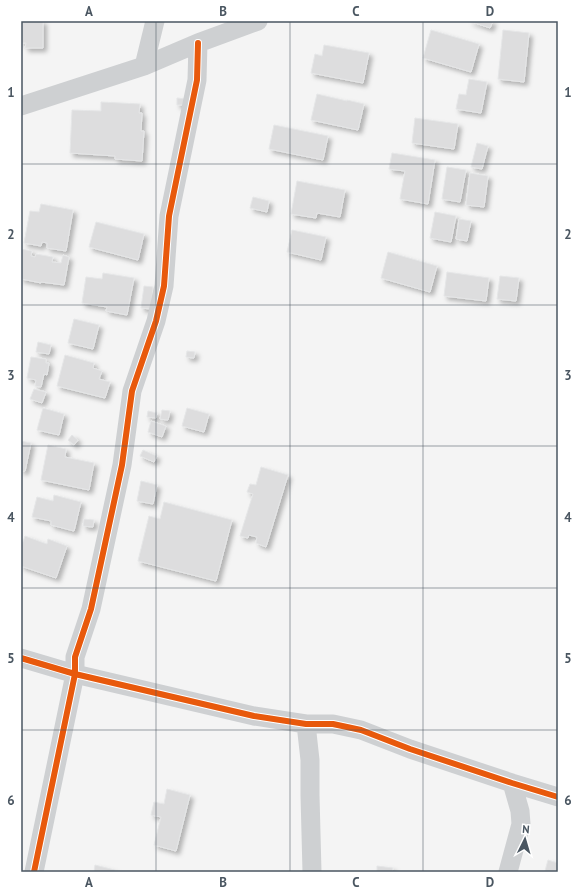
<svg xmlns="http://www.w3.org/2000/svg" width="579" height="893" font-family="'PT Sans',sans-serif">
  <defs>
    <filter id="shadow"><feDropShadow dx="3.5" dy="3.5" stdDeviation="2" flood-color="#0004"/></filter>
  </defs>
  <rect width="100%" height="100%" fill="#f4f4f4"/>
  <!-- building -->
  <path fill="#ddddde" stroke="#e5e6e7" filter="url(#shadow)" d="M 21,21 L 43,21 L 43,48 L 25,48 L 26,43 L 21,43 Z
    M 469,21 L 493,21 L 490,28 Z
    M 431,30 L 479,44 L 471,72 L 423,58 Z
    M 503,30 L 529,33 L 524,82 L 498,79 Z
    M 324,45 L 369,53 L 363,83 L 311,73 L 315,54 L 322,56 Z
    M 469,79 L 487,82 L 481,113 L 456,109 L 459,94 L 466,95 Z
    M 317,94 L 347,101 L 347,100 L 364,104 L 358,130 L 311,120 Z
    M 177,98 L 187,99 L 186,105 L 177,105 Z
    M 101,102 L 140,104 L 139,113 L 142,113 L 141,131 L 144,131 L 142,161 L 115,159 L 115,156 L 70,153 L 72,110 L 101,111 Z
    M 415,118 L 458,124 L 454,149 L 412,143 Z
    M 274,125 L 328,136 L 323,160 L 269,149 Z
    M 477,143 L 488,146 L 482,169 L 471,167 Z
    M 392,153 L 435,160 L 428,204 L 400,199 L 405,171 L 389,169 Z
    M 447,167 L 466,170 L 460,202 L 442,199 Z
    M 470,173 L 488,176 L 484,207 L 466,205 Z
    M 297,181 L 345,190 L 340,217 L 317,213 L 316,218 L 291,214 Z
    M 253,197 L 269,201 L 267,212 L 250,208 Z
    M 41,204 L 73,210 L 66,251 L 47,248 L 47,243 L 42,242 L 41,246 L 24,243 L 30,211 L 39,212 Z
    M 435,212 L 456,216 L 451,242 L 430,238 Z
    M 459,219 L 471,221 L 467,241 L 456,239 Z
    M 96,222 L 144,234 L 138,260 L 89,247 Z
    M 292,230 L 326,237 L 321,260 L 287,252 Z
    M 21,249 L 32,251 L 31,256 L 35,257 L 36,254 L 53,257 L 52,262 L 61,263 L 63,255 L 69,257 L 64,285 L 41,282 L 41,283 L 22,279 L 21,280 Z
    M 388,252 L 437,266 L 430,292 L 381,278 Z
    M 447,272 L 489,278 L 486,301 L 444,296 Z
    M 103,273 L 134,278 L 127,315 L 106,311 L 107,307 L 82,303 L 86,277 L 102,279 Z
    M 500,276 L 519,278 L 516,301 L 497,299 Z
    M 144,286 L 153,287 L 151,309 L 141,308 Z
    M 74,319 L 99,325 L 93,349 L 68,343 Z
    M 38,342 L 51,345 L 49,354 L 36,352 Z
    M 187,351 L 195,352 L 194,358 L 186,357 Z
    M 65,355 L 94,363 L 93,368 L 102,371 L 99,379 L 110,382 L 105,398 L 57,386 Z
    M 31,357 L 46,359 L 46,363 L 49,363 L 47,375 L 44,374 L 41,387 L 35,386 L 36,380 L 27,378 Z
    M 34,389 L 46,392 L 42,403 L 30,399 Z
    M 43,408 L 64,414 L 59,435 L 37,430 Z
    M 187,408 L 209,414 L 204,432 L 182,426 Z
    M 162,410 L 170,411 L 168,420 L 160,419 Z
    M 148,411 L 157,413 L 156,418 L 147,417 Z
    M 151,421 L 166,426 L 162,437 L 148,432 Z
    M 72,435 L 78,440 L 74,445 L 68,440 Z
    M 21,441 L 31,443 L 25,471 L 21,471 Z
    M 48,445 L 66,449 L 65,457 L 94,463 L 89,490 L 41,480 Z
    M 143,450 L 157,456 L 154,462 L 140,456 Z
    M 261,467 L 288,475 L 266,547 L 256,543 L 257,537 L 249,535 L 248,538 L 240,536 L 253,494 L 247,492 L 250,484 L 256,485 Z
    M 141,481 L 157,485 L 153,504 L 137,501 Z
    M 54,495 L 81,502 L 74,531 L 51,525 L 51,521 L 32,517 L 37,497 L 53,501 Z
    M 164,502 L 232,520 L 216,581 L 138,561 L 149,516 L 160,519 Z
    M 84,519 L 94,520 L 93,527 L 83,526 Z
    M 25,536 L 47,544 L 48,539 L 67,546 L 56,578 L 21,566 L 21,547 Z
    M 167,789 L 190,795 L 176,851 L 154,845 L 161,817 L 151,815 L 154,802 L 164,804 Z
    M 548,860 L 558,863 L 558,872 L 545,871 Z
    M 95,865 L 115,870 L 114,872 L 94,872 Z
    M 377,866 L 393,868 L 392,872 L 377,872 Z"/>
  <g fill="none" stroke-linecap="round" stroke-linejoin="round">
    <!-- minor -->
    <path stroke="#ced0d2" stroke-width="19" d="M 144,66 L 155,21
      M 21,106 L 144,66 L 198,43 L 258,21
      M 21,658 L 75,674 L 254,716 L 306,724 L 333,724 L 361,730 L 410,749 L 512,783 L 558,797
      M 306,724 L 310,760 L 310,795 L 312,872
      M 34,872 L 75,674 L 75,657 L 91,609 L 122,465 L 132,391 L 156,321 L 164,286 L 169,216 L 197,80 L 198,43
      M 508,872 L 521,824 L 520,811 L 512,783"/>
    <defs>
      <path id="cycleway" d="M 21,658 L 75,674 L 254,716 L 306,724 L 333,724 L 361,730 L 410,749 L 512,783 L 558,797
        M 34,872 L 75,674 L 75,657 L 91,609 L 122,465 L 132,391 L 156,321 L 164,286 L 169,216 L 197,80 L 198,43"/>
    </defs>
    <!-- cycleway casing -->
    <use href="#cycleway" stroke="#fff" stroke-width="8"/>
    <!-- cycleway -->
    <use href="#cycleway" stroke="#e8590c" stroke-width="6"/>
  </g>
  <!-- grid -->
  <path fill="none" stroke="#4a5661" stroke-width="1" stroke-opacity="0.55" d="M 156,21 L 156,872M 290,21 L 290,872M 423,21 L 423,872M 21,164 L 558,164M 21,305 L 558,305M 21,446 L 558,446M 21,588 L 558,588M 21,730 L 558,730"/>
  <!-- border -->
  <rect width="579" height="893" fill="none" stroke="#ffffff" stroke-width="44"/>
  <!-- north arrow -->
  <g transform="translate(525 839) rotate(5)" stroke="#ffffff" stroke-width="3" paint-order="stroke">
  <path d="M0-3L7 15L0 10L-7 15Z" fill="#4a5661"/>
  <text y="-6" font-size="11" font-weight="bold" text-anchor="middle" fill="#4a5661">N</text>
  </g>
  <rect x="22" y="22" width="535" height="849" fill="none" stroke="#4a5661" stroke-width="1.5"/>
  <g font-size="13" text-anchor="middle" font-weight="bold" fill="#4a5661">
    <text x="89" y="16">A</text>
    <text x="223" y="16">B</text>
    <text x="356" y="16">C</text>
    <text x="490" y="16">D</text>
    <text x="11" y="97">1</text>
    <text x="568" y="97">1</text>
    <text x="11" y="239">2</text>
    <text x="568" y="239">2</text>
    <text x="11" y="380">3</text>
    <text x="568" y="380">3</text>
    <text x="11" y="522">4</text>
    <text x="568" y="522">4</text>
    <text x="11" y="663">5</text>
    <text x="568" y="663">5</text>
    <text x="11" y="805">6</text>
    <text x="568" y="805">6</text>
    <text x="89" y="887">A</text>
    <text x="223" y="887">B</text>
    <text x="356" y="887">C</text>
    <text x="490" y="887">D</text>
  </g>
</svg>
